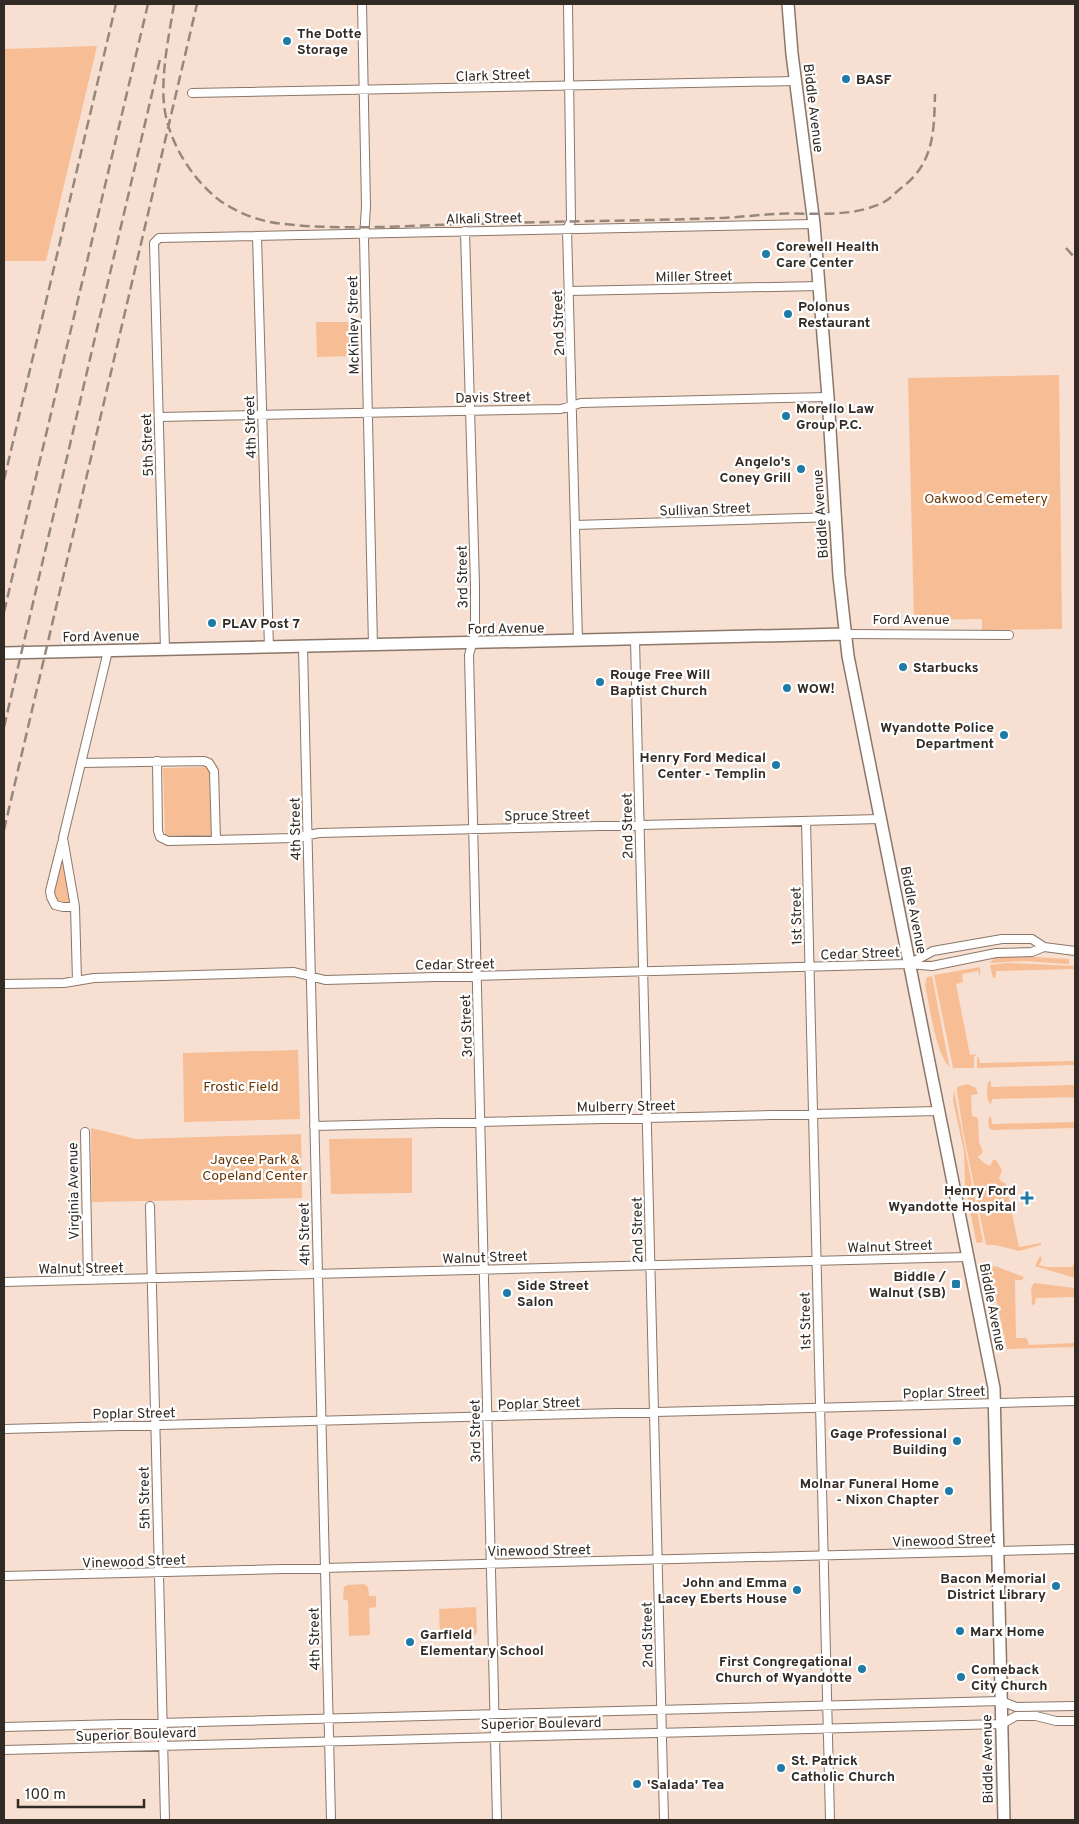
<svg xmlns="http://www.w3.org/2000/svg" width="1079" height="1824" font-family="Overpass,sans-serif">
  <rect width="100%" height="100%" fill="#f7e0d1"/>
  <!-- green -->
  <path fill="#f7bd95" d="M 97,46 L 46,261 L 4,261 L 4,49 Z
    M 316,322 L 356,322 L 356,356 L 317,357 Z
    M 1059,375 L 1062,629 L 982,630 L 982,619 L 914,620 L 908,378 Z
    M 209,767 L 211,835 L 165,836 L 163,768 Z
    M 63,838 L 75,907 L 63,907 L 51,897 Z
    M 1015,956 L 1069,959 L 1069,964 L 1023,961 L 990,963 L 995,957 Z
    M 1008,963 L 1075,966 L 1075,969 L 996,971 L 996,977 L 993,978 L 990,965 Z
    M 980,967 L 980,977 L 978,971 L 962,974 L 963,982 L 956,984 L 970,1055 L 977,1054 L 974,1057 L 974,1068 L 953,1068 L 934,975 Z
    M 932,976 L 949,1064 L 950,1067 C 936,1056 929,1003 925,985 L 927,977 Z
    M 298,1050 L 300,1119 L 184,1122 L 183,1053 Z
    M 979,1057 L 980,1063 L 1075,1061 L 1075,1065 L 977,1068 L 977,1058 Z
    M 1074,1079 L 1075,1103 L 1075,1097 L 992,1099 L 991,1105 C 986,1100 986,1087 989,1081 L 991,1081 L 991,1087 L 1074,1085 Z
    M 968,1084 L 976,1088 L 978,1094 L 971,1095 L 972,1116 L 978,1118 L 979,1142 L 983,1152 L 978,1157 L 984,1163 L 990,1166 L 993,1160 L 996,1160 L 1002,1170 L 999,1178 L 1002,1182 L 1006,1184 L 1019,1247 L 1041,1243 L 1041,1245 L 1019,1251 L 995,1245 L 986,1245 L 963,1131 L 957,1092 L 957,1087 Z
    M 954,1090 L 983,1242 L 977,1243 L 976,1241 L 965,1184 L 964,1151 L 953,1101 Z
    M 991,1116 L 992,1124 L 1075,1122 L 1075,1128 L 992,1130 L 989,1128 L 988,1119 Z
    M 91,1128 L 136,1139 L 301,1134 L 302,1198 L 92,1202 Z
    M 412,1138 L 412,1193 L 331,1194 L 329,1139 Z
    M 1040,1256 L 1042,1259 L 1039,1265 L 1046,1267 L 1072,1267 L 1075,1262 L 1075,1278 L 1035,1266 Z
    M 995,1266 L 1024,1277 L 1022,1280 L 1015,1280 L 1016,1338 L 1026,1338 L 1028,1341 L 1029,1345 L 1075,1343 L 1075,1347 L 1007,1349 L 989,1267 Z
    M 1034,1283 L 1075,1288 L 1075,1297 L 1036,1298 L 1035,1304 L 1032,1305 L 1031,1288 Z
    M 364,1584 L 368,1587 L 369,1596 L 376,1596 L 376,1607 L 369,1608 L 370,1635 L 349,1636 L 348,1601 L 343,1599 L 344,1587 L 348,1585 Z
    M 476,1607 L 477,1632 L 474,1636 L 440,1637 L 439,1609 Z"/>
  <g fill="none" stroke-linecap="round" stroke-linejoin="round">
    <defs>
      <path id="street" d="M 362,4 L 366,206 L 364,238 L 373,646
        M 568,4 L 571,221 L 567,229 L 578,641
        M 192,93 L 795,81
        M 465,231 L 475,585 L 475,633 L 469,655 L 497,1820
        M 257,236 L 269,648
        M 569,291 L 819,286
        M 159,417 L 561,409 L 581,403 L 828,397
        M 575,525 L 835,517
        M 846,634 L 1009,635
        M 635,640 L 664,1820
        M 303,647 L 331,1820
        M 165,650 L 154,243 L 159,238 L 814,224
        M 157,761 L 158,831 L 160,837 L 168,841 L 293,838 L 319,833 L 880,819
        M 81,763 L 204,761 L 209,763 L 214,771 L 216,840
        M 806,821 L 830,1820
        M 62,843 L 50,891 L 51,897 L 55,905 L 63,907 L 75,907
        M 909,964 L 933,951 L 1002,939 L 1032,939 L 1044,947 L 1075,951
        M 77,981 L 75,907 L 63,838 L 108,651
        M 4,984 L 64,983 L 94,978 L 294,972 L 325,980 L 909,964 L 932,966 L 996,953 L 1032,952 L 1044,947
        M 314,1126 L 938,1111
        M 85,1132 L 88,1280
        M 150,1206 L 165,1820
        M 4,1282 L 968,1257
        M 4,1429 L 1075,1401
        M 4,1576 L 1075,1549
        M 4,1727 L 1001,1701 L 1016,1707 L 1075,1706
        M 4,1750 L 1002,1724 L 1016,1716 L 1036,1716 L 1056,1721 L 1075,1721"/>
      <path id="secondary" d="M 788,4 L 792,54 L 814,224 L 828,397 L 839,576 L 848,656 L 994,1388 L 1004,1820
        M 4,653 L 846,634"/>
    </defs>
    <!-- street casing -->
    <use href="#street" stroke="#8b7769" stroke-width="10"/>
    <!-- secondary casing -->
    <use href="#secondary" stroke="#8b7769" stroke-width="14"/>
    <!-- street -->
    <use href="#street" stroke="#fff" stroke-width="8"/>
    <!-- secondary -->
    <use href="#secondary" stroke="#fff" stroke-width="11"/>
    <!-- rail -->
    <path stroke="#96877c" stroke-width="2.5" stroke-dasharray="10 5" stroke-linecap="butt" d="M 174,4 C 169,36 161,72 164,105 C 168,141 191,178 219,200 C 239,214 261,222 285,224 C 347,231 411,225 473,224 C 556,221 640,221 723,218 C 740,217 757,215 774,214 C 809,212 851,219 884,202 C 890,199 895,193 900,189 C 934,164 934,133 935,94
      M 1066,248 L 1075,258
      M 4,480 L 116,4
      M 4,612 L 148,4
      M 4,727 L 161,55
      M 4,830 L 197,4"/>
  </g>
  <!-- markers -->
  <g fill="#1e7aa7" stroke="#fff" stroke-width="2">
    <circle cx="287" cy="41" r="5"/>
    <circle cx="846" cy="79" r="5"/>
    <circle cx="766" cy="254" r="5"/>
    <circle cx="788" cy="314" r="5"/>
    <circle cx="786" cy="416" r="5"/>
    <circle cx="801" cy="469" r="5"/>
    <circle cx="212" cy="623" r="5"/>
    <circle cx="903" cy="667" r="5"/>
    <circle cx="600" cy="682" r="5"/>
    <circle cx="787" cy="688" r="5"/>
    <circle cx="1004" cy="735" r="5"/>
    <circle cx="776" cy="765" r="5"/>
    <path d="M1024.5 1190.5h5v5h5v5h-5v5h-5v-5h-5v-5h5z"/>
    <rect x="951" y="1279" width="10" height="10" rx="2.5"/>
    <circle cx="507" cy="1293" r="5"/>
    <circle cx="957" cy="1441" r="5"/>
    <circle cx="949" cy="1491" r="5"/>
    <circle cx="1056" cy="1586" r="5"/>
    <circle cx="797" cy="1590" r="5"/>
    <circle cx="960" cy="1631" r="5"/>
    <circle cx="410" cy="1642" r="5"/>
    <circle cx="862" cy="1669" r="5"/>
    <circle cx="961" cy="1677" r="5"/>
    <circle cx="781" cy="1768" r="5"/>
    <circle cx="637" cy="1784" r="5"/>
  </g>
  <g text-anchor="middle" stroke-width="4.5" stroke-linejoin="round" paint-order="stroke">
    <!-- poi labels -->
    <g font-size="14" font-weight="bold" fill="#322a24" stroke="#fff" text-anchor="start">
      <text x="297" y="38">The Dotte<tspan x="297" dy="16">Storage</tspan></text>
      <text x="856" y="84">BASF</text>
      <text x="776" y="251">Corewell Health<tspan x="776" dy="16">Care Center</tspan></text>
      <text x="798" y="311">Polonus<tspan x="798" dy="16">Restaurant</tspan></text>
      <text x="796" y="413">Morello Law<tspan x="796" dy="16">Group P.C.</tspan></text>
      <text x="791" y="466" text-anchor="end">Angelo's<tspan x="791" dy="16">Coney Grill</tspan></text>
      <text x="222" y="628">PLAV Post 7</text>
      <text x="913" y="672">Starbucks</text>
      <text x="610" y="679">Rouge Free Will<tspan x="610" dy="16">Baptist Church</tspan></text>
      <text x="797" y="693">WOW!</text>
      <text x="994" y="732" text-anchor="end">Wyandotte Police<tspan x="994" dy="16">Department</tspan></text>
      <text x="766" y="762" text-anchor="end">Henry Ford Medical<tspan x="766" dy="16">Center - Templin</tspan></text>
      <text x="1016" y="1195" text-anchor="end">Henry Ford<tspan x="1016" dy="16">Wyandotte Hospital</tspan></text>
      <text x="946" y="1281" text-anchor="end">Biddle /<tspan x="946" dy="16">Walnut (SB)</tspan></text>
      <text x="517" y="1290">Side Street<tspan x="517" dy="16">Salon</tspan></text>
      <text x="947" y="1438" text-anchor="end">Gage Professional<tspan x="947" dy="16">Building</tspan></text>
      <text x="939" y="1488" text-anchor="end">Molnar Funeral Home<tspan x="939" dy="16">- Nixon Chapter</tspan></text>
      <text x="1046" y="1583" text-anchor="end">Bacon Memorial<tspan x="1046" dy="16">District Library</tspan></text>
      <text x="787" y="1587" text-anchor="end">John and Emma<tspan x="787" dy="16">Lacey Eberts House</tspan></text>
      <text x="970" y="1636">Marx Home</text>
      <text x="420" y="1639">Garfield<tspan x="420" dy="16">Elementary School</tspan></text>
      <text x="852" y="1666" text-anchor="end">First Congregational<tspan x="852" dy="16">Church of Wyandotte</tspan></text>
      <text x="971" y="1674">Comeback<tspan x="971" dy="16">City Church</tspan></text>
      <text x="791" y="1765">St. Patrick<tspan x="791" dy="16">Catholic Church</tspan></text>
      <text x="647" y="1789">'Salada' Tea</text>
    </g>
    <!-- street labels -->
    <g font-size="14" fill="#322a24" stroke="#fff">
      <text transform="translate(493 75) rotate(-2)" y="5">Clark Street</text>
      <text transform="translate(814 108) rotate(83)" y="5">Biddle Avenue</text>
      <text transform="translate(484 218) rotate(-1)" y="5">Alkali Street</text>
      <text transform="translate(694 276) rotate(-1)" y="5">Miller Street</text>
      <text transform="translate(558 323) rotate(-92)" y="5">2nd Street</text>
      <text transform="translate(353 325) rotate(-91)" y="5">McKinley Street</text>
      <text transform="translate(493 397) rotate(-1)" y="5">Davis Street</text>
      <text transform="translate(250 427) rotate(-92)" y="5">4th Street</text>
      <text transform="translate(147 445) rotate(-92)" y="5">5th Street</text>
      <text transform="translate(705 509) rotate(-2)" y="5">Sullivan Street</text>
      <text transform="translate(820 514) rotate(-94)" y="5">Biddle Avenue</text>
      <text transform="translate(462 577) rotate(-91)" y="5">3rd Street</text>
      <text x="911" y="624">Ford Avenue</text>
      <text transform="translate(506 628) rotate(-1)" y="5">Ford Avenue</text>
      <text transform="translate(101 636) rotate(-1)" y="5">Ford Avenue</text>
      <text transform="translate(547 815) rotate(-1)" y="5">Spruce Street</text>
      <text transform="translate(627 826) rotate(-91)" y="5">2nd Street</text>
      <text transform="translate(295 829) rotate(-91)" y="5">4th Street</text>
      <text transform="translate(914 910) rotate(79)" y="5">Biddle Avenue</text>
      <text transform="translate(796 916) rotate(-91)" y="5">1st Street</text>
      <text transform="translate(860 953) rotate(-2)" y="5">Cedar Street</text>
      <text transform="translate(455 964) rotate(-1)" y="5">Cedar Street</text>
      <text transform="translate(466 1026) rotate(-92)" y="5">3rd Street</text>
      <text transform="translate(626 1106) rotate(-1)" y="5">Mulberry Street</text>
      <text transform="translate(73 1191) rotate(-91)" y="5">Virginia Avenue</text>
      <text transform="translate(637 1230) rotate(-91)" y="5">2nd Street</text>
      <text transform="translate(304 1234) rotate(-91)" y="5">4th Street</text>
      <text transform="translate(890 1246) rotate(-2)" y="5">Walnut Street</text>
      <text transform="translate(485 1257) rotate(-2)" y="5">Walnut Street</text>
      <text transform="translate(81 1268) rotate(-1)" y="5">Walnut Street</text>
      <text transform="translate(993 1307) rotate(79)" y="5">Biddle Avenue</text>
      <text transform="translate(805 1321) rotate(-91)" y="5">1st Street</text>
      <text transform="translate(944 1392) rotate(-2)" y="5">Poplar Street</text>
      <text transform="translate(539 1403) rotate(-2)" y="5">Poplar Street</text>
      <text transform="translate(134 1413) rotate(-1)" y="5">Poplar Street</text>
      <text transform="translate(475 1431) rotate(-91)" y="5">3rd Street</text>
      <text transform="translate(144 1498) rotate(-91)" y="5">5th Street</text>
      <text transform="translate(944 1540) rotate(-2)" y="5">Vinewood Street</text>
      <text transform="translate(539 1550) rotate(-1)" y="5">Vinewood Street</text>
      <text transform="translate(134 1561) rotate(-2)" y="5">Vinewood Street</text>
      <text transform="translate(647 1635) rotate(-91)" y="5">2nd Street</text>
      <text transform="translate(314 1639) rotate(-91)" y="5">4th Street</text>
      <text transform="translate(541 1723) rotate(-1)" y="5">Superior Boulevard</text>
      <text transform="translate(136 1734) rotate(-2)" y="5">Superior Boulevard</text>
      <text transform="translate(987 1759) rotate(-91)" y="5">Biddle Avenue</text>
    </g>
    <!-- park labels -->
    <g font-size="14" fill="#683402" stroke="#fff">
      <text x="986" y="503">Oakwood Cemetery</text>
      <text x="241" y="1091">Frostic Field</text>
      <text x="255" y="1164">Jaycee Park &amp;<tspan x="255" dy="16">Copeland Center</tspan></text>
    </g>
  </g>
  <!-- border -->
  <rect width="1079" height="1824" fill="none" stroke="#322a24" stroke-width="10"/>
  <!-- scale -->
  <path d="M18 1799v8h126v-8" fill="none" stroke="#322a24" stroke-width="2.5"/>
  <text x="25" y="1799" font-size="15" fill="#322a24" stroke="#ffffff" stroke-width="4" paint-order="stroke">100 m</text>
</svg>
